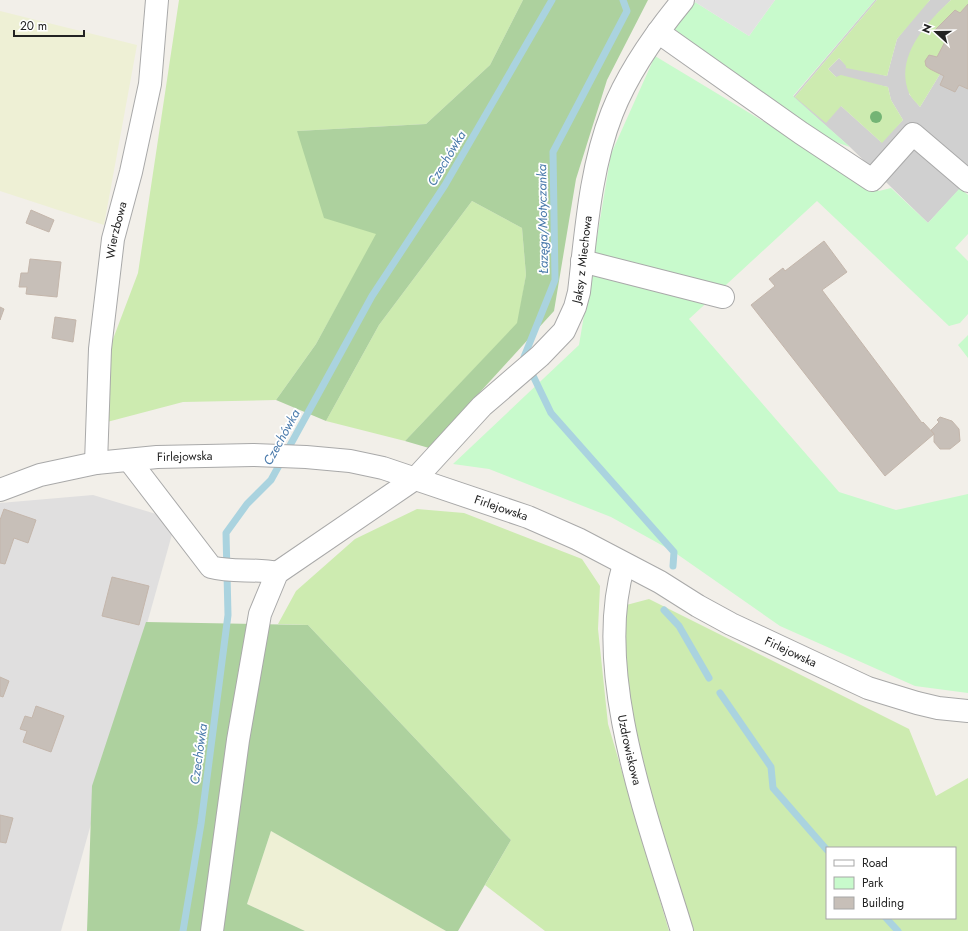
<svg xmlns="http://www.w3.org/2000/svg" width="968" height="931" font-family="Jost,sans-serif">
  <rect width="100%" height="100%" fill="#f2efe9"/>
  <!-- residential -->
  <path fill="#e0dfdf" d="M 93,495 L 176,520 L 61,931 L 0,931 L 0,503 Z"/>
  <!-- religious -->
  <path fill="#d0d0d0" d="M 875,0 L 877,0 L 795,97 L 841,106 L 881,142 L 903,120 L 891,100 L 888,87 L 836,77 L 828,69 L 839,58 L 847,66 L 887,76 L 897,39 L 919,11 L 930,0 L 951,0 L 937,14 L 909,94 L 920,107 L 940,74 L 926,66 L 926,59 L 947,38 L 934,31 L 955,10 L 960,13 L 968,4 L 968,180 L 928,223 L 850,147 L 793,97 Z"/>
  <!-- farmland -->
  <path fill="#eef0d5" d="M 0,11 L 137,45 L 104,225 L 0,191 Z
    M 271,831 L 446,931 L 305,931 L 247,904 Z"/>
  <!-- grass -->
  <path fill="#cdebb0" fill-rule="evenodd" d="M 179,0 L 523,0 L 490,65 L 426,124 L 297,131 L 377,234 L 316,344 L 276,400 L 183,402 L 107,422 L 110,347 L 138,273 Z
    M 877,0 L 930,0 L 897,39 L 887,76 L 846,68 L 846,66 L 839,58 L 828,69 L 836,77 L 841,75 L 888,87 L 891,100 L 903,120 L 882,143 L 841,106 L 826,123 L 795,97 Z
    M 951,0 L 968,0 L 968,4 L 960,13 L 955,10 L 935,31 L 947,38 L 937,57 L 932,55 L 926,59 L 926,66 L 940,74 L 920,107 C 917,103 911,98 909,93 C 894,57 927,22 951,0 Z
    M 472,201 L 522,228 L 526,275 L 518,323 L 405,441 L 326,421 L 379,325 Z
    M 417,509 L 464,513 L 582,559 L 600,586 L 598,629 L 608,724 L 669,931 L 545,931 L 485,885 L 511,840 L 308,625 L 278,624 L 296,591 L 355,539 Z
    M 649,599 L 909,729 L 936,796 L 968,778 L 968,931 L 682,931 L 639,790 L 615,608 ZM 827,848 L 955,848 L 955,918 L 827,918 Z"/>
  <!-- forest -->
  <path fill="#add19e" d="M 523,0 L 648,0 L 607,80 L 576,179 L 554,311 L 429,448 L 405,441 L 517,323 L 526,275 L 522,228 L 472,201 L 379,325 L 326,421 L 276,400 L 316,344 L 376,234 L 324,218 L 297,131 L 426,124 L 490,65 Z
    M 146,622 L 308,625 L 511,840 L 458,931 L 446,931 L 271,831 L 247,904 L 305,931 L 87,931 L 92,786 Z"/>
  <!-- park -->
  <path fill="#c8facc" d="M 775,0 L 875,0 L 793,96 L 850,147 L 824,138 L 674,29 L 695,2 L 749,36 Z
    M 655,56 L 879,191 L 891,188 L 928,223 L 960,188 L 968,195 L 968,234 L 955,248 L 968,261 L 968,314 L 960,323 L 949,326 L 817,201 L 689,319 L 839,492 L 896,510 L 968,494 L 968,693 L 915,686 L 780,626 L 674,552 L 611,517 L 489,469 L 453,464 L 579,345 L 611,154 Z
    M 968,335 L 968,358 L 958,345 Z"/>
  <!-- parking -->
  <path fill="#e2e2e2" d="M 696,0 L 775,0 L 749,36 L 695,2 Z"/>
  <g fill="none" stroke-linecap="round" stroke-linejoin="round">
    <!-- stream -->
    <path stroke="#aad3df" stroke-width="7" d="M 623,0 L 627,11 L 553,152 L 555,280 L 524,357 L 551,413 L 674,552 L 673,566
      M 664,610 L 679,626 L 709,678
      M 720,693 L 771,767 L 773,788 L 827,850
      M 886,918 L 898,931
      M 183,931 L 201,824 L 228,615 L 226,533 L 247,504 L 271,480 L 372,296 L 445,185 L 552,0"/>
  </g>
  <!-- building -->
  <path fill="#c7bfb8" stroke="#c4b6ab" d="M 968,4 L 968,89 L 959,85 L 955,92 L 940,85 L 944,76 L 930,69 L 926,66 L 925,61 L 929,55 L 937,57 L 947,38 L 934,31 L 955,10 L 960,13 Z
    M 31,210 L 54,220 L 49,232 L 26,223 Z
    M 824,241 L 847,272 L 822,290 L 922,423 L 923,422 L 934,434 L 885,476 L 751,305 L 775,286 L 769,279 L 783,268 L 785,271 Z
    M 30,259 L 61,262 L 57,297 L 26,294 L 27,287 L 19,287 L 21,273 L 28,273 Z
    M 0,307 L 4,309 L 0,320 Z
    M 55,317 L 76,320 L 73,342 L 52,338 Z
    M 940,417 L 952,421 L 959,429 L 960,441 L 950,449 L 940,449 L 934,442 L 934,434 L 931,430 L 939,422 L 937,420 Z
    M 4,509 L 36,520 L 28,543 L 14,538 L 5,564 L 0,563 L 0,520 Z
    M 112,577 L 149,586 L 139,625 L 102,616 Z
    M 0,677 L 9,681 L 3,697 L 0,696 Z
    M 36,706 L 64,716 L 51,752 L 23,742 L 27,731 L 20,729 L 25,716 L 32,718 Z
    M 0,815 L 13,818 L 6,843 L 0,842 Z"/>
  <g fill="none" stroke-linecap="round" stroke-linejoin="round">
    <defs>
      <g id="minor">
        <path d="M 658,32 L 801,133 L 872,180 L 913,134 L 968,181"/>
        <path d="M 582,261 L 723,297"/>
        <path d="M 129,460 L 211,567 C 232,573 255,568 277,573"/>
        <path id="s1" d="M 96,463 L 100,349 L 113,239 L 131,172 L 150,84 L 157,0"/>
        <path id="s2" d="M 0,490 L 40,475 L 96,463 L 157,457 L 253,455 L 306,457 L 350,461 L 383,468 L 528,517 L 578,539 L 660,582 L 698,606 L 731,624 L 868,688 L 917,703 L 938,708 L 968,711"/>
        <path id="s3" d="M 624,564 C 591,673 650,825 682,931"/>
        <path id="s4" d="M 212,931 L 238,740 L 260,614 L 277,573 L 416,478 L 482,406 L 540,356 L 564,331 L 575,307 L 579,292 C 586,233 590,169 612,113 C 628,72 655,34 683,0"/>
      </g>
    </defs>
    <!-- minor casing -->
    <use href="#minor" stroke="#a9a9a9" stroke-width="24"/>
    <!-- minor -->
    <use href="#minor" stroke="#fff" stroke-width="22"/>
  </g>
  <!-- trees -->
  <circle fill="#74b475" cx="876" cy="117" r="6"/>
  <g text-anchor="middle" stroke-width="3.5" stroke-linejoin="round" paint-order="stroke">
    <!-- street labels -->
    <g font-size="12" fill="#222" stroke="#fff">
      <text dy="4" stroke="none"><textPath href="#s1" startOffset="234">Wierzbowa</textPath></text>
      <text dy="4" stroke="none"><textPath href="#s4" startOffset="817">Jaksy z Miechowa</textPath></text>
      <text dy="4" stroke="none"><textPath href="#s2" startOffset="189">Firlejowska</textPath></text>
      <text dy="4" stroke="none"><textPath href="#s2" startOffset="513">Firlejowska</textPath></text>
      <text dy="4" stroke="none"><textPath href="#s2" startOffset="837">Firlejowska</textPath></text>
      <text dy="4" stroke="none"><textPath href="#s3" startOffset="188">Uzdrowiskowa</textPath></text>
    </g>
    <!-- water labels -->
    <g font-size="13" font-style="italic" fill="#4a7aab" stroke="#fff">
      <text transform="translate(446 158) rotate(-59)" y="5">Czechówka</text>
      <text transform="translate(542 219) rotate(-91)" y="5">Łazęga/Motyczanka</text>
      <text transform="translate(281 437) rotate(-61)" y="5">Czechówka</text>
      <text transform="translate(198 754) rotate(-82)" y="5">Czechówka</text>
    </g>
  </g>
  <!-- legend -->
  <rect x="826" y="847" width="130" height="72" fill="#ffffff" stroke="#a7a7a7"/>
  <rect x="834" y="860" width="20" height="6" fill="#ffffff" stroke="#a7a7a7"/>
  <text x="862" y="867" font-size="12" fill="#222222">Road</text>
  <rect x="834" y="877" width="20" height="12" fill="#c8facc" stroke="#a7a7a7"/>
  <text x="862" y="887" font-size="12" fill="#222222">Park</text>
  <rect x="834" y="897" width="20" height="12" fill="#c7bfb8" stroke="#a7a7a7"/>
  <text x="862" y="907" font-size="12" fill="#222222">Building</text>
  <!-- north arrow -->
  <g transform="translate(936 32) rotate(291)" stroke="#ffffff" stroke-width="3" paint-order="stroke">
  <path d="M0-3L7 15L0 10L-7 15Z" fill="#222222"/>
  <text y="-6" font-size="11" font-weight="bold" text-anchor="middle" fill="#222222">N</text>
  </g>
  <!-- scale -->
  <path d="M14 30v6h70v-6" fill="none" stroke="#222222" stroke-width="2"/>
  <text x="20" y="30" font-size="12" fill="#222222" stroke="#ffffff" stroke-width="3" paint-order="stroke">20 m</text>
</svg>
